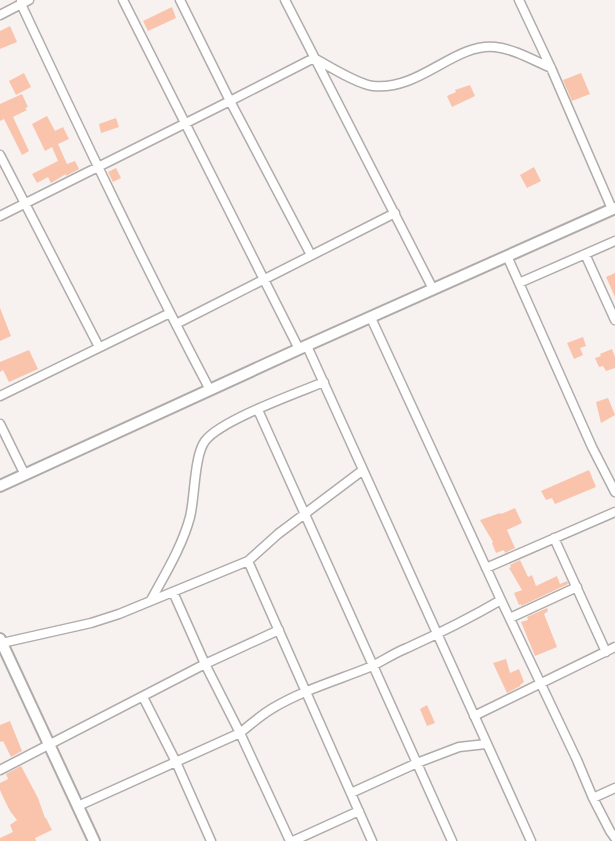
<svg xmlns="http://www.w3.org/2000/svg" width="615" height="841" font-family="Jost,sans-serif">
  <rect width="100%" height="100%" fill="#f7f2f0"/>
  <!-- building -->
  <path fill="#fac3ac" d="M 172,7 L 176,18 L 148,31 L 143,21 Z
    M 10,26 L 17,42 L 0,49 L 0,31 Z
    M 24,73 L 31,87 L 16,95 L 9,81 Z
    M 581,73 L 590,94 L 572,101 L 563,80 Z
    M 470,85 L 475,96 L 452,107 L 447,96 L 456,92 L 455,90 Z
    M 22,94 L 28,107 L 25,108 L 27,110 L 13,117 L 29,151 L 22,155 L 4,119 L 0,121 L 0,104 Z
    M 47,116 L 55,131 L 63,127 L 69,139 L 58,144 L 67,164 L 75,161 L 79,169 L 66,176 L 66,174 L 51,183 L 48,177 L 37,183 L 32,174 L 58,161 L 52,147 L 45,151 L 32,124 Z
    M 116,118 L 119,127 L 101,133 L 99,124 Z
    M 534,167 L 541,181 L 527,188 L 520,175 Z
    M 116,168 L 121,178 L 113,182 L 108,172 Z
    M 615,273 L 615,297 L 606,277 Z
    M 0,308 L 11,336 L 0,341 Z
    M 583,337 L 586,346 L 580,348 L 583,355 L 574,359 L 567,343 Z
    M 612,349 L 615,357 L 615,368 L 606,371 L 603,366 L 599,367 L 595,358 L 601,356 L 600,354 Z
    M 29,350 L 38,369 L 9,382 L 3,370 L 0,372 L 0,362 Z
    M 608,398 L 615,415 L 601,423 L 596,402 Z
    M 589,470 L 596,487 L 555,504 L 552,498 L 546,500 L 541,491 Z
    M 515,508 L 522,523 L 507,530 L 515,548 L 505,553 L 504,550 L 496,553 L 492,543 L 493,542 L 480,520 L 500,513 L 501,514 Z
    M 520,560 L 528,577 L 532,575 L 536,586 L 557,576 L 560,584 L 567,581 L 568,584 L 521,606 L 521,604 L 519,605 L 514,593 L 522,590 L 509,568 L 511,567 L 510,565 Z
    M 547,608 L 548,611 L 544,614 L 557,647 L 535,656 L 521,622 L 528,620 L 527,617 Z
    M 506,659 L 510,673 L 519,669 L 524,682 L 520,685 L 520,686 L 507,693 L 493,663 Z
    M 427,705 L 435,723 L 427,726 L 420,709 Z
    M 10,721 L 22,751 L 11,757 L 3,741 L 0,742 L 0,725 Z
    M 21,766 L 38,798 L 45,818 L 46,818 L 52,830 L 35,838 L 36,841 L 0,841 L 0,838 L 13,832 L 10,825 L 17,820 L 10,811 L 4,799 L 0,790 L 0,783 L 8,779 L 6,774 Z"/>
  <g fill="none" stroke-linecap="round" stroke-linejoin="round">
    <defs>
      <path id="minor" d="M 21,0 L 21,4 C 82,134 143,263 210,390
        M 123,0 L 299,349
        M 180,0 L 230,101 L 311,255
        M 285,0 L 433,289
        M 519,0 L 551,68 L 612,209
        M 0,15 L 29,0
        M 0,155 L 99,347
        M 0,216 L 230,101 L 314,58 C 329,66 357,84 373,86 C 420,91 454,43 495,47 C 514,49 533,60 551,68
        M 585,254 L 615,320
        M 507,256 L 592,447 L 615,492
        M 519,283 L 615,241
        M 371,318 L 501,600 L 577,760 L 593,798 L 610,831 L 615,838
        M 176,324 L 395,213
        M 307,346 L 531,841
        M 0,396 L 170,313
        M 258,410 L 452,841
        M 0,424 L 25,475
        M 554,538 L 606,652
        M 248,561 L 372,841
        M 486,568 L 615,512
        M 173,592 L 205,664 L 279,630
        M 151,600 C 165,574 182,547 190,517 C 195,497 194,456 205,441 C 221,420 297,393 324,382
        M 510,618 L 577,587
        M 2,643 L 91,623 L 119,614 L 248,561 L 278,534 L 363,470
        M 143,697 L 176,762 L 211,841
        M 474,716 L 615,647
        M 0,770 L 205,664 L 240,733 L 290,841
        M 351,793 L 417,763 L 459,747 L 486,744
        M 593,798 L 615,788
        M 78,806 L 240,733 C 251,724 261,715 273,708 C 303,690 338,680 370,667 C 383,661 394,653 407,648 C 440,633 470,618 501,600
        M 293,841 L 359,811"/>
      <path id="tertiary" d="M 0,486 L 299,349 L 615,208
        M 0,639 L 94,841"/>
    </defs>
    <!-- minor casing -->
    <use href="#minor" stroke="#b0acaa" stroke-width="11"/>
    <!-- tertiary casing -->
    <use href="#tertiary" stroke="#b0acaa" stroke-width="14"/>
    <!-- minor -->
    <use href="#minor" stroke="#fff" stroke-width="8"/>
    <!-- tertiary -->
    <use href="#tertiary" stroke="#fff" stroke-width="10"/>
  </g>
</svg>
